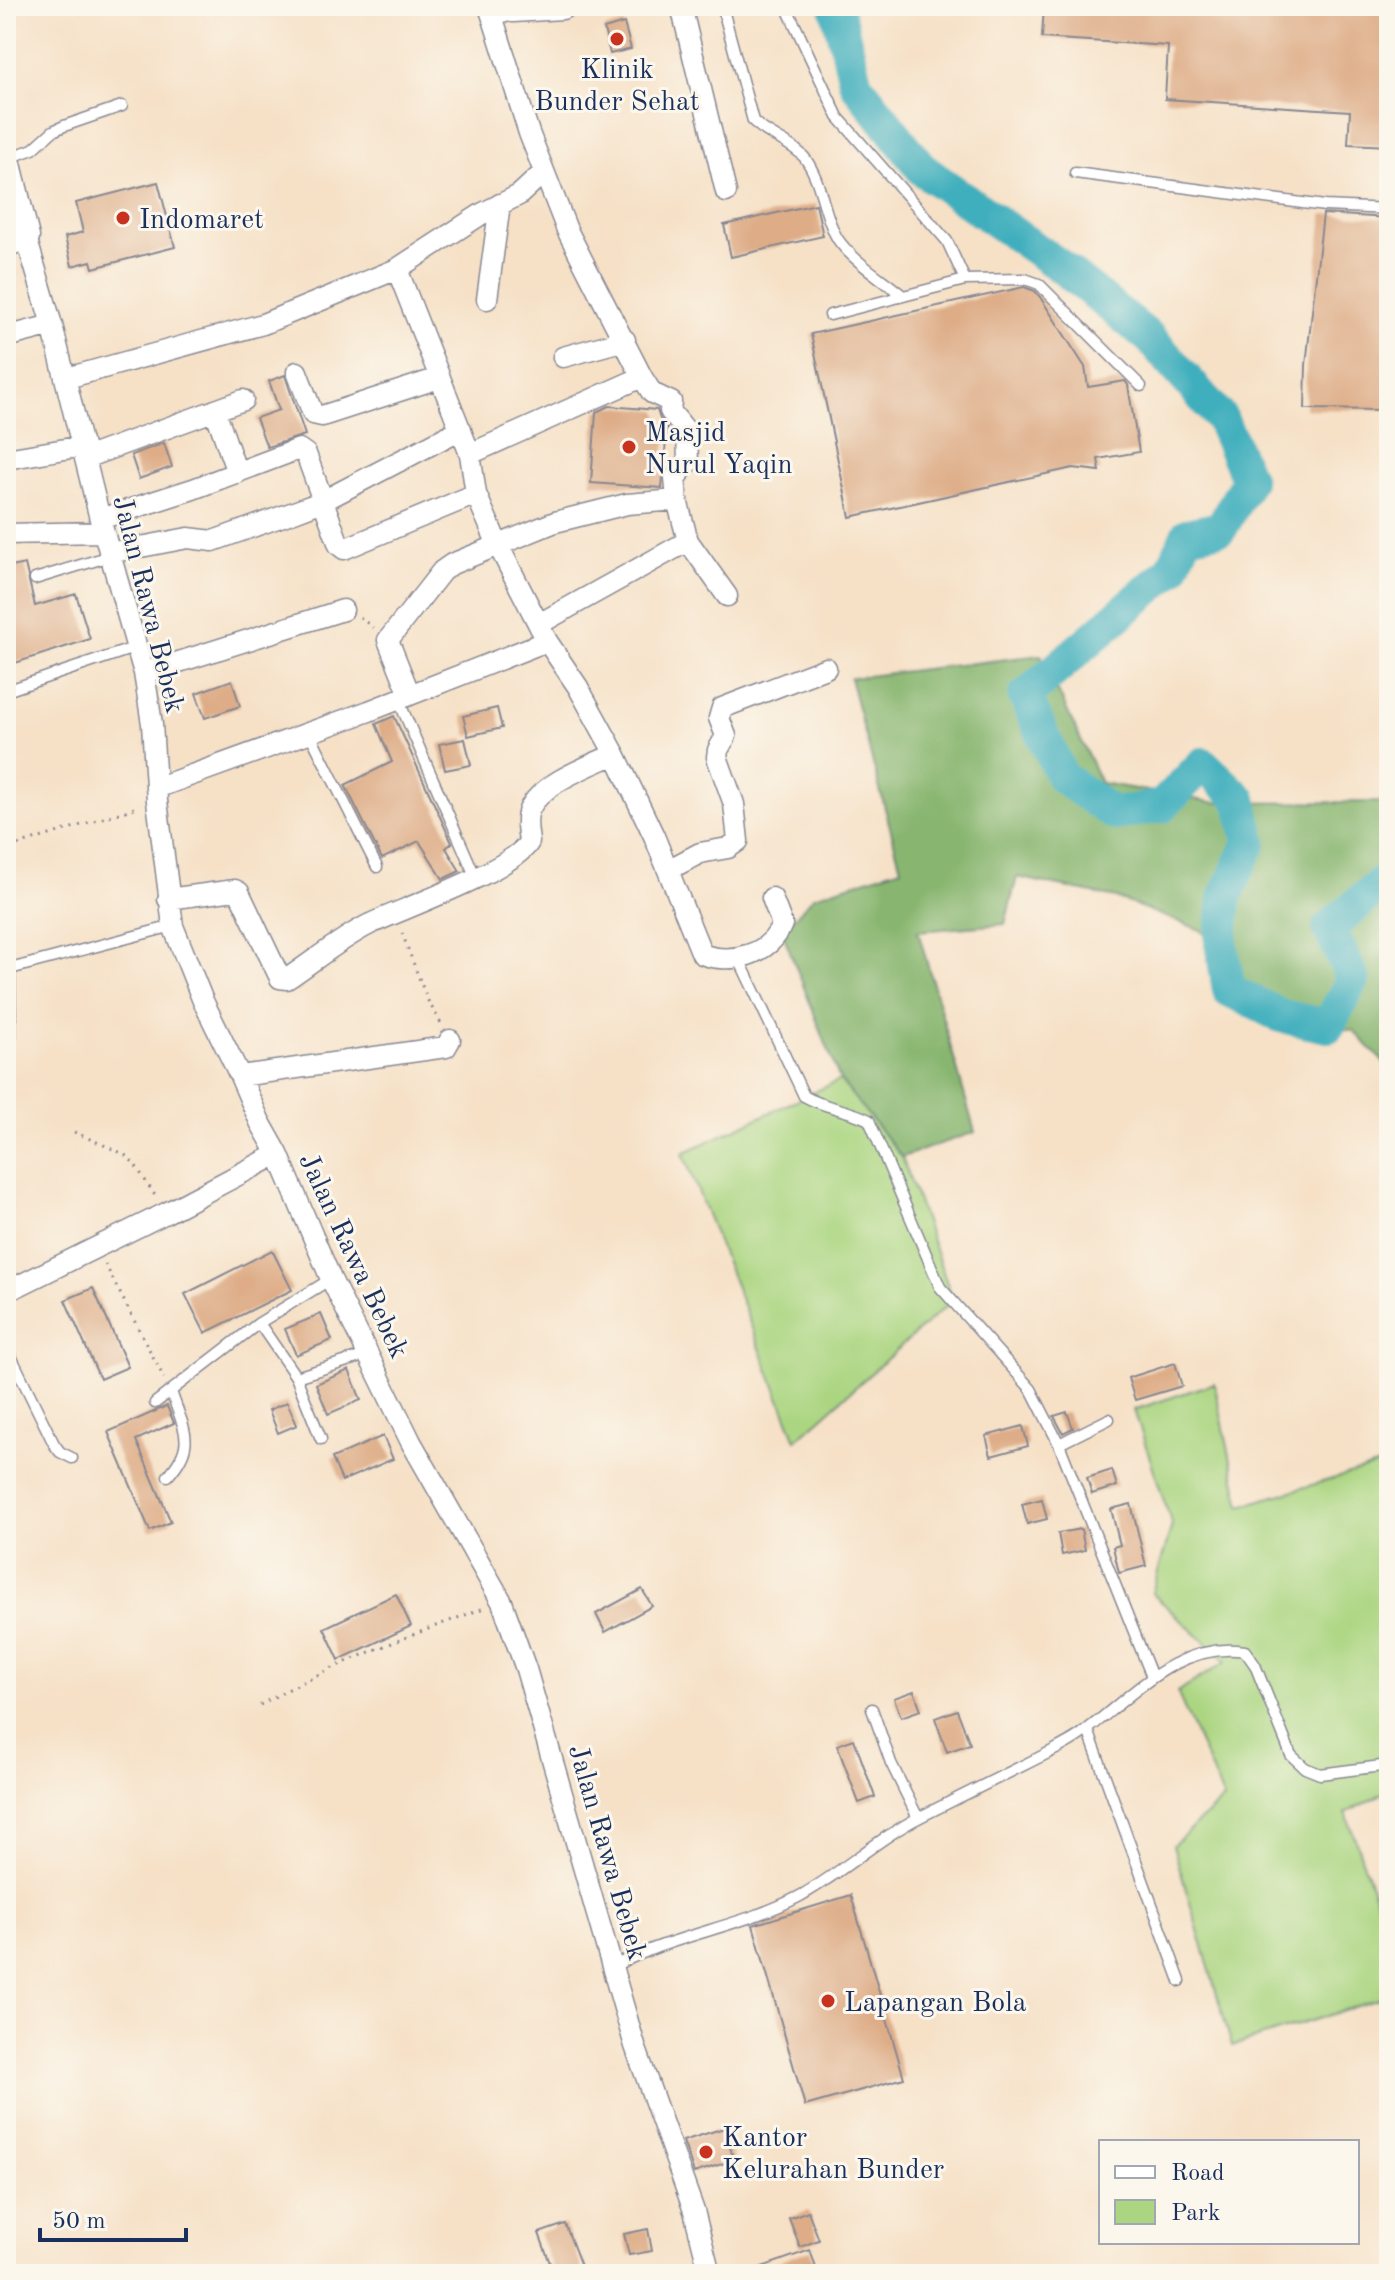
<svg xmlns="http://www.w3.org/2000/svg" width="1395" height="2280" font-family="'Old Standard TT',serif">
  <rect width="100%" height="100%" fill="#fbf7ec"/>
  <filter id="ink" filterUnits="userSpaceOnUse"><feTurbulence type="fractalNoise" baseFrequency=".0125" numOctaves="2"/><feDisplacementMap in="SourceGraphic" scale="16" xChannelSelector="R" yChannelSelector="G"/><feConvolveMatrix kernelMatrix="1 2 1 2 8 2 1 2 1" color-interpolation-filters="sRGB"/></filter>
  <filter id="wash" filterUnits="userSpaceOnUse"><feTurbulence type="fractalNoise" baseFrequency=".006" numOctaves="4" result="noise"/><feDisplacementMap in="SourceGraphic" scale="32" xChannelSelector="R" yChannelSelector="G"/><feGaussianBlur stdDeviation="1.8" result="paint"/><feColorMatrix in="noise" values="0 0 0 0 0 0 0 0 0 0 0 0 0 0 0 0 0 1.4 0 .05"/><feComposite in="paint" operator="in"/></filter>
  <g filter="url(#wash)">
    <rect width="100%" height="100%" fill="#f6e1c7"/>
    <!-- green -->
    <path fill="#abd581" stroke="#638270" stroke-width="2" d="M 840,1080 L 902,1157 L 953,1300 L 796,1440 L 683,1153 Z
      M 1214,1383 L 1241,1506 L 1389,1462 L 1389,1790 L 1346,1813 L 1389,1937 L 1389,1996 L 1232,2046 L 1173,1845 L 1224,1799 L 1177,1692 L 1226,1662 L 1152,1593 L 1172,1525 L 1134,1410 Z"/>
    <!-- forest -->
    <path fill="#88b66f" stroke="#527266" stroke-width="2" d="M 1041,655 L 1101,783 L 1217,803 L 1389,802 L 1389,1068 L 1353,1030 L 1278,1028 L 1201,930 L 1116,898 L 1017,877 L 1005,924 L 918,931 L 975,1132 L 902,1157 L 840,1080 L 782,931 L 814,896 L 901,868 L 850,678 Z"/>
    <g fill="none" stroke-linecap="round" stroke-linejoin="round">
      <!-- river -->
      <path stroke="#41afbd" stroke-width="34" d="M 836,6 L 856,84 L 923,170 L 1060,266 L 1150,338 L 1221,418 L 1248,480 L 1221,528 L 1187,535 L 1172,569 L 1025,696 L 1062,777 L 1114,814 L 1162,806 L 1203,764 L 1240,799 L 1250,842 L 1225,898 L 1221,942 L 1229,990 L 1281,1016 L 1328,1026 L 1353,979 L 1329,928 L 1389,877"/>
    </g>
    <g id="blocks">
      <!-- building -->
      <path fill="#dead88" d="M 1044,6 L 1389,6 L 1389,146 L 1348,144 L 1350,111 L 1165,99 L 1168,46 L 1042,38 Z
        M 624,23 L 631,49 L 610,54 L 604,29 Z
        M 158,182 L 175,247 L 93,268 L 91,261 L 72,266 L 65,237 L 83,232 L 76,203 Z
        M 816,204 L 823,236 L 731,257 L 724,225 Z
        M 1323,214 L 1389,218 L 1389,410 L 1305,409 L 1306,365 Z
        M 1024,287 L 1035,291 L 1040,297 L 1085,367 L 1088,387 L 1125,381 L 1128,385 L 1139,452 L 1098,459 L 1100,471 L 1073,468 L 850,517 L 811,334 Z
        M 285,375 L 305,435 L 267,447 L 256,418 L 279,410 L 269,381 Z
        M 609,406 L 657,410 L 660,419 L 667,428 L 662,488 L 591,483 L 596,412 Z
        M 164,443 L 172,467 L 139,479 L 131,455 Z
        M 25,564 L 35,606 L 76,594 L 90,639 L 6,666 L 6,568 Z
        M 232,680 L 240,706 L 205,718 L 196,693 Z
        M 497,708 L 502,728 L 468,736 L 463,716 Z
        M 394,716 L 452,843 L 446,848 L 460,871 L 443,879 L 419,841 L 382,859 L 345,785 L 392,762 L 376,724 Z
        M 465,739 L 471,765 L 445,770 L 439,744 Z
        M 272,1250 L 292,1290 L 205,1333 L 185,1294 Z
        M 93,1288 L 128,1367 L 100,1379 L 65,1300 Z
        M 321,1314 L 332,1340 L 296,1355 L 285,1329 Z
        M 1175,1363 L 1182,1386 L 1135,1400 L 1128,1378 Z
        M 349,1370 L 361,1400 L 328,1414 L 316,1384 Z
        M 287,1402 L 297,1425 L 278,1433 L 269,1410 Z
        M 167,1406 L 174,1423 L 136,1440 L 171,1522 L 150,1531 L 108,1432 Z
        M 1067,1412 L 1073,1428 L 1063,1433 L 1054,1416 Z
        M 1023,1426 L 1028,1446 L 991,1456 L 986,1436 Z
        M 383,1436 L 393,1459 L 342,1481 L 332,1458 Z
        M 1112,1470 L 1117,1486 L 1092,1494 L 1087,1478 Z
        M 1042,1499 L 1047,1519 L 1027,1524 L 1022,1504 Z
        M 1131,1504 L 1146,1566 L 1119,1573 L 1113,1547 L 1120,1545 L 1111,1509 Z
        M 1081,1529 L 1085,1550 L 1062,1555 L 1058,1533 Z
        M 642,1589 L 652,1606 L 605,1632 L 596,1614 Z
        M 396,1594 L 411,1626 L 339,1660 L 324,1628 Z
        M 914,1691 L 921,1710 L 901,1717 L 894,1698 Z
        M 957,1710 L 970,1744 L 947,1752 L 935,1718 Z
        M 854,1739 L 875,1797 L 859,1803 L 837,1745 Z
        M 851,1895 L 904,2078 L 805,2106 L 753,1925 Z
        M 724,2128 L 734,2160 L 694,2173 L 683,2141 Z
        M 808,2211 L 819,2240 L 800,2247 L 789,2218 Z
        M 565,2224 L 584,2274 L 554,2274 L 539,2233 Z
        M 648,2229 L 652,2251 L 629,2255 L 624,2234 Z
        M 810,2250 L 818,2274 L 748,2274 L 748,2272 Z"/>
    </g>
  </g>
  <g filter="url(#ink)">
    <use href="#blocks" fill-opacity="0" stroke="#888892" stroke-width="2"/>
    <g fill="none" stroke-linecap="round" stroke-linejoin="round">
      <defs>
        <path id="service" d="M 722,6 L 753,121 C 768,136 790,141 804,157 C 822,180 823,214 837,238 C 850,259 884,280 903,296
          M 786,6 L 838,117 L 947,241 L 965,280 L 830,315
          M 9,158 L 33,149 L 53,131 L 64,126 L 122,106
          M 1075,173 L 1325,206 L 1389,209
          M 965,280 L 1025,279 L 1039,284 L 1141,386
          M 35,579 L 110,556
          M 6,691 L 137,647
          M 398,699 L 476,878
          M 309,732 L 377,867
          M 738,957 L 804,1096 C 824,1108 848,1109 869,1120 L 940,1287 L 1031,1389 L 1059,1444
          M 6,1050 L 11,1036 L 10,969 L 173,926
          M 259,1323 L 296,1377 L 321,1439
          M 6,1346 L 54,1444 L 60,1452 L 72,1458
          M 296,1377 L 370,1354
          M 155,1403 L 259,1323 L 331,1279
          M 1109,1419 L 1059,1444 L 1152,1677
          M 168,1476 C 198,1442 183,1430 171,1391
          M 872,1709 L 891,1763 L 918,1818
          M 1088,1730 L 1180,1981
          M 613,1966 C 631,1958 650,1949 669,1943 C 713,1928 759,1918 800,1896 C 843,1872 878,1838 922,1816 C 958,1798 994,1780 1030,1762 C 1050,1752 1071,1743 1088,1729 C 1135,1693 1180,1641 1245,1651 L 1255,1665 L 1291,1755 L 1305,1768 L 1320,1774 L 1389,1765"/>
        <path id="minor" d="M 489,6 L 529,133 L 567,230 L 642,377 L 652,393 L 671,402 L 670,411 L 687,432 L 688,463 L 675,478 L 677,500 L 688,541 L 727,596
          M 681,6 L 726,192
          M 26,237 L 52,325 L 100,519 L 144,673 L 152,724 L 157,801 L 173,926 L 203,1001 L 240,1076 L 260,1122 L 278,1154 L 331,1279 L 411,1442 L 502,1602 L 526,1669 L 635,2046 L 694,2211 L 710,2274
          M 397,269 L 470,454 L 476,494 L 497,543 L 547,641 L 578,687 L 615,754 L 654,836 L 702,954 C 730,965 771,955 782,924 L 772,898
          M 487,299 L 500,204
          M 6,337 L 52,325
          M 563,357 L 625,340
          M 297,372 L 313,414 L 322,416 L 439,378
          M 67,378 L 263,324 L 397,269 L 483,213 L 519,195 L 544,172
          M 215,410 L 237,473
          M 470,454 L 642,377
          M 85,458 L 243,400
          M 6,459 L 83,446
          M 100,519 L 193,489 L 299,449 L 306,454 L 339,545 L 344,549 L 476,494
          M 6,534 L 103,532
          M 109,553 L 188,538 L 213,541 L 294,512 L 323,501 L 461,429
          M 539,624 L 688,541
          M 144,673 L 343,610
          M 410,695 L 388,640 L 442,571 L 452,564 L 555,522 L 627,504 L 677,500
          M 156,788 L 369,711 L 547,641
          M 668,870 L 700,853 L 728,848 L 738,841 L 734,804 L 717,757 L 718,750 L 726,736 L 719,718 L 722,708 L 826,668
          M 168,899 L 235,890 L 239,892 L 280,978 L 287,979 C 314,961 340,939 370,924 C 402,909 514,869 529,842 C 528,832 525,820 529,810 C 541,783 589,766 615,754
          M 240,1076 L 446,1047 L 450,1040
          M 6,1292 L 166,1213 L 278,1154"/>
        <path id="tertiary" d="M 491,6 L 513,9 L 562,6
          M 6,156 L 26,237 L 6,243"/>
      </defs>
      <!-- service casing -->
      <use href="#service" stroke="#888892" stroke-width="13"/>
      <!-- minor casing -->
      <use href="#minor" stroke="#888892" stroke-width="23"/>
      <!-- tertiary casing -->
      <use href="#tertiary" stroke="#888892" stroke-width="29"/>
      <!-- path -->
      <path stroke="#888892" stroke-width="3" stroke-dasharray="2 6" stroke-linecap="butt" d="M 360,617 L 373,628
        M 18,845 L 138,807
        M 402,933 L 427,999 L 442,1025
        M 74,1132 L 124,1154 L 134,1163 L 156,1197
        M 105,1264 L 164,1378
        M 260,1705 C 331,1664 407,1637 484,1608"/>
      <!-- service -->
      <use href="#service" stroke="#fff" stroke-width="10"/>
      <!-- minor -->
      <use href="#minor" stroke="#fff" stroke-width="20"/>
      <!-- tertiary -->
      <use href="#tertiary" stroke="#fff" stroke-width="26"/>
    </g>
  </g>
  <!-- markers -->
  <g fill="#c8321e" stroke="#fbf7ec" stroke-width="3">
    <circle cx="617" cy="39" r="8"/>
    <circle cx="123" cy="218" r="8"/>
    <circle cx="629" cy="447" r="8"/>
    <circle cx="828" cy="2001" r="8"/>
    <circle cx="706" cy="2152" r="8"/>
  </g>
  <g text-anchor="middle" stroke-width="6" stroke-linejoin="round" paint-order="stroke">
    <!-- poi labels -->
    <g font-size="28" fill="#1b2f5e" stroke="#fbf7ec" text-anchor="start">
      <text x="617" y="78" text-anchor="middle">Klinik<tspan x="617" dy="32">Bunder Sehat</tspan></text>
      <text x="139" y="228">Indomaret</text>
      <text x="645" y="441">Masjid<tspan x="645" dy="32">Nurul Yaqin</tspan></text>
      <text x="844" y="2011">Lapangan Bola</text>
      <text x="722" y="2146">Kantor<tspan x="722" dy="32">Kelurahan Bunder</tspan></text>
    </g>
    <!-- street labels -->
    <g font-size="28" fill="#1b2f5e" stroke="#fbf7ec">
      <text transform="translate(150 604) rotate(76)" y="10">Jalan Rawa Bebek</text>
      <text transform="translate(355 1255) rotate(65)" y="10">Jalan Rawa Bebek</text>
      <text transform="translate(609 1852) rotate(74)" y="10">Jalan Rawa Bebek</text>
    </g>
  </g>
  <!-- margin -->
  <rect width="1395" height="2280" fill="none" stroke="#fbf7ec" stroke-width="32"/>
  <!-- legend -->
  <rect x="1099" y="2140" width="260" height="104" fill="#fbf7ec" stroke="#a1a7b3" stroke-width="2"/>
  <rect x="1115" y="2166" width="40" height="12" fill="#ffffff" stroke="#a1a7b3" stroke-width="2"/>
  <text x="1171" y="2180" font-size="24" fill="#1b2f5e">Road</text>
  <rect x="1115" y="2200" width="40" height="24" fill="#abd581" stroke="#a1a7b3" stroke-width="2"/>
  <text x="1171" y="2220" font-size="24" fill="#1b2f5e">Park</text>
  <!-- scale -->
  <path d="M40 2228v12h146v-12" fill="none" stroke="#1b2f5e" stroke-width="4"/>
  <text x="52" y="2228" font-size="24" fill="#1b2f5e" stroke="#fbf7ec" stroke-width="6" paint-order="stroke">50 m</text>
</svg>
